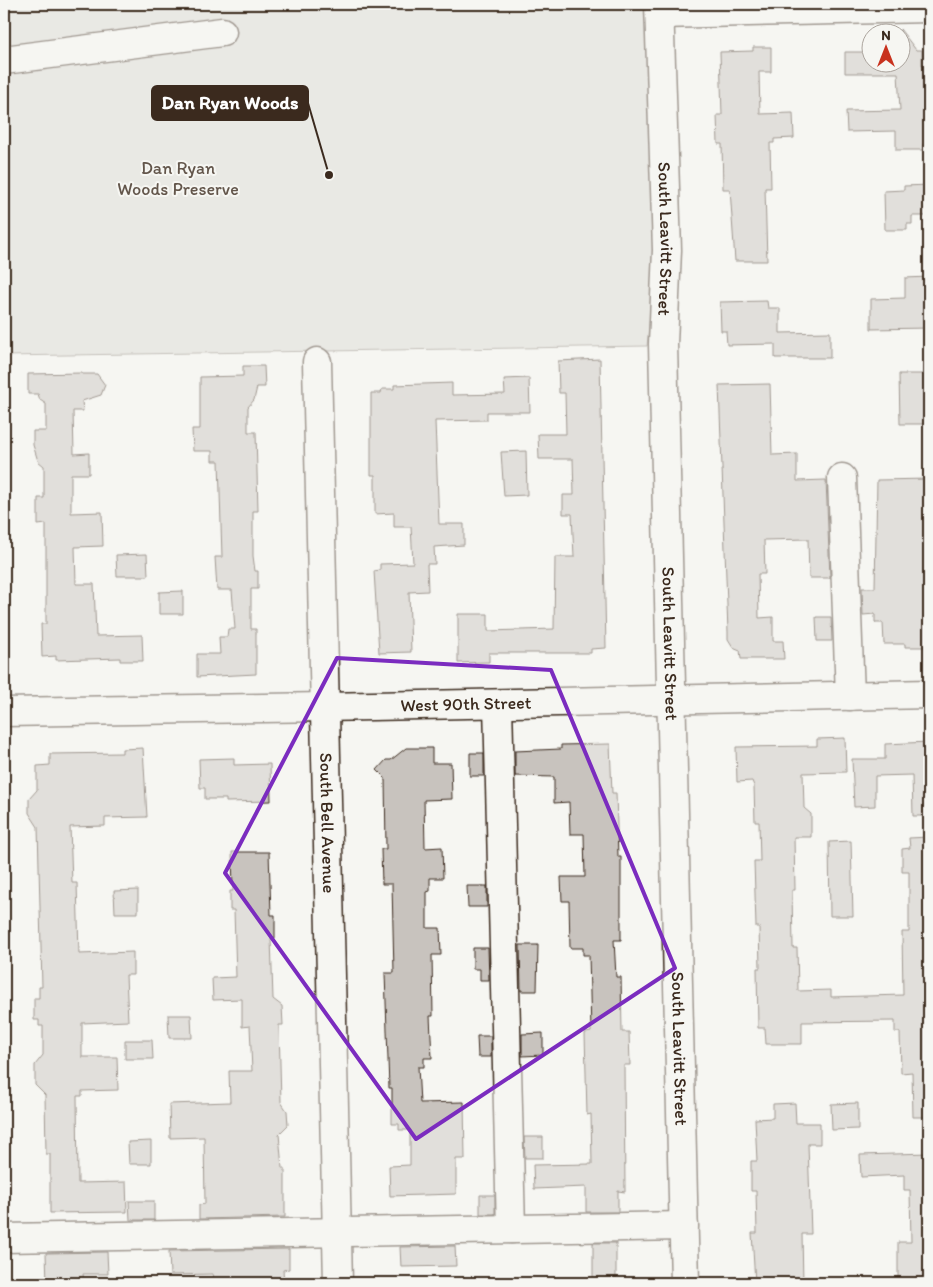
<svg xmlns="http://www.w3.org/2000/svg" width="933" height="1287" font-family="Itim,sans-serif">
  <rect width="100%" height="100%" fill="#f6f6f2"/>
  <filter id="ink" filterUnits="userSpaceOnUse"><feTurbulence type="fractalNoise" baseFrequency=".02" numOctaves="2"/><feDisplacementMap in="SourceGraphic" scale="10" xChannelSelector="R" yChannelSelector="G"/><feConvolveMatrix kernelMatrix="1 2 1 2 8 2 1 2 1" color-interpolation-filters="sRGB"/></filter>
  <g filter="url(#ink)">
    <!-- green -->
    <path fill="#dad9d3" stroke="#8a8278" d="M 4,4 L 649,4 L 656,251 L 647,346 L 4,356 Z"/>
    <!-- building -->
    <path fill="#c8c3be" stroke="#3b2a1e" d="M 900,29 L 916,50 L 922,50 L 922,65 L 929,64 L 929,144 L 923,144 L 923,150 L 896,150 L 896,131 L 847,132 L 846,111 L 900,110 L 898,73 L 845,73 L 845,52 L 870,52 L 870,62 L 900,62 Z
      M 753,47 L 771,47 L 771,72 L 759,72 L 760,114 L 793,113 L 794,138 L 774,139 L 774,143 L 770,143 L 771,188 L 765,188 L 767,261 L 735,261 L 730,189 L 723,189 L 722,144 L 718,144 L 717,115 L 722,115 L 720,52 L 753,51 Z
      M 929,185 L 929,216 L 912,216 L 912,224 L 907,224 L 907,230 L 885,230 L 884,191 L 904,190 L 904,186 Z
      M 929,277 L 929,328 L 871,329 L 871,299 L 905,298 L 905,278 Z
      M 767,301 L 768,308 L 780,308 L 780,333 L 830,332 L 830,358 L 775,358 L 775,344 L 727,345 L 726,331 L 721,331 L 720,302 Z
      M 600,359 L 606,648 L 591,649 L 591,653 L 489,653 L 489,662 L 458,663 L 458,614 L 488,614 L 488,631 L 554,629 L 555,557 L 574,557 L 572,514 L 563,514 L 563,495 L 574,495 L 573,459 L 539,459 L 538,434 L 566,434 L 565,393 L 559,393 L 558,361 Z
      M 243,366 L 264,366 L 265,387 L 257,387 L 254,400 L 248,407 L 248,432 L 256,432 L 258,511 L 253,511 L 253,556 L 255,571 L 258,571 L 258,589 L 251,589 L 251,629 L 256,629 L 256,674 L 197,677 L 197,654 L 220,654 L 219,637 L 227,637 L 228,629 L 235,629 L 232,590 L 217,590 L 215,557 L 222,557 L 219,461 L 212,461 L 212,451 L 193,451 L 192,429 L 200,429 L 200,377 L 243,376 Z
      M 82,373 L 82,374 L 97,374 L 105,385 L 101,395 L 82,401 L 83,411 L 73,411 L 74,454 L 89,453 L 89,474 L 71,474 L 71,513 L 102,512 L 103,546 L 75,547 L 76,584 L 94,584 L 96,636 L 142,635 L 143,661 L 120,661 L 120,658 L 56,660 L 56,656 L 42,657 L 41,624 L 46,624 L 46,524 L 38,525 L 38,498 L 44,498 L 44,466 L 38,461 L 33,445 L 33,431 L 46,431 L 46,404 L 40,400 L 38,394 L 28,394 L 28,374 Z
      M 899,374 L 929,374 L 929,424 L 900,424 Z
      M 529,378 L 530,412 L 487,412 L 487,420 L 435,421 L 439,524 L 464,524 L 464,545 L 434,547 L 435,564 L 427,564 L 428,591 L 409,592 L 411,652 L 379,653 L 374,571 L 380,570 L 380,564 L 413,563 L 411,527 L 394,527 L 394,513 L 375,514 L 375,475 L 371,475 L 371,393 L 381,393 L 382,389 L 394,389 L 394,385 L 452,383 L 452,395 L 505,394 L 504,379 Z
      M 770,384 L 772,455 L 797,454 L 797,481 L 826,480 L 830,578 L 809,578 L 808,539 L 764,540 L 765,574 L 758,574 L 759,618 L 773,617 L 773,641 L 783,641 L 784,659 L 741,659 L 740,650 L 733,647 L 728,639 L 728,632 L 719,385 Z
      M 526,451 L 527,495 L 504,496 L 501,452 Z
      M 929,479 L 929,647 L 905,647 L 905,644 L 884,644 L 883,623 L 875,623 L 875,614 L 863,615 L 862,588 L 875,588 L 877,480 Z
      M 147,554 L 148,576 L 117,576 L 116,555 Z
      M 183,591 L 183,614 L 159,614 L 159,592 Z
      M 816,617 L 831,617 L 832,641 L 817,641 Z
      M 845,738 L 846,772 L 803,773 L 804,808 L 811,814 L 811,837 L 794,837 L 795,890 L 792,890 L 793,948 L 797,948 L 798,991 L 831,990 L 831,997 L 903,995 L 902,932 L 909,932 L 909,872 L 902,872 L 902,849 L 910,848 L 909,838 L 929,837 L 929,1117 L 913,1117 L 912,1072 L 901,1073 L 900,1032 L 895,1032 L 895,1021 L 802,1022 L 802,1044 L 766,1044 L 765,1028 L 758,1028 L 757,968 L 760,968 L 759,927 L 756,927 L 754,861 L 760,861 L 759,822 L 755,822 L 754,786 L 752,781 L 737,782 L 736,747 L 817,746 L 817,739 Z
      M 929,742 L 929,816 L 913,816 L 912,775 L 875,776 L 875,806 L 854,807 L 852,759 L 885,759 L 885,744 Z
      M 610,744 L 612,793 L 616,793 L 618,857 L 621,857 L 621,940 L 614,940 L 616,977 L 621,977 L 622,1032 L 629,1032 L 630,1065 L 624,1065 L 625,1192 L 618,1191 L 618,1212 L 586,1212 L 586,1187 L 534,1189 L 533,1165 L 592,1164 L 591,1114 L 587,1115 L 585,1033 L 591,1032 L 589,955 L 583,955 L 583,948 L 570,948 L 569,901 L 562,901 L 561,877 L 585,877 L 584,834 L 570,834 L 569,802 L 554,803 L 554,777 L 515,776 L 515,751 L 561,749 L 561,745 Z
      M 143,748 L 147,817 L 105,818 L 105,826 L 70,827 L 72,883 L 77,883 L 79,954 L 133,952 L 133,975 L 126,975 L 128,1021 L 82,1023 L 82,1057 L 117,1057 L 118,1090 L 82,1091 L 82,1096 L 77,1096 L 78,1183 L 126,1182 L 127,1212 L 50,1213 L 50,1154 L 46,1154 L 45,1095 L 35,1085 L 35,1065 L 43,1055 L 43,1026 L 39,1026 L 39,1020 L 34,1020 L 34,998 L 39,998 L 39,987 L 42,987 L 38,827 L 29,813 L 29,799 L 37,790 L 37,766 L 50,765 L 50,754 L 122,753 L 122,749 Z
      M 406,748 L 432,748 L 432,763 L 451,763 L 452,799 L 424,800 L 425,848 L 442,847 L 443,878 L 430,878 L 430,891 L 427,892 L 427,928 L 440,928 L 441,955 L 432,955 L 433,1016 L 430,1016 L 432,1058 L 424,1058 L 424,1067 L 418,1067 L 420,1103 L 464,1102 L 465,1159 L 456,1159 L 456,1194 L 390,1196 L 389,1166 L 410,1165 L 410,1130 L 399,1130 L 399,1124 L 392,1124 L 392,1088 L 389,1088 L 385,973 L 394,973 L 392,884 L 382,884 L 381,849 L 386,849 L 385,778 L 377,770 L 386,760 L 391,760 Z
      M 470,753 L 484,753 L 484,776 L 470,776 Z
      M 234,758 L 234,765 L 270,764 L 271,801 L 226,802 L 226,799 L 205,799 L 205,788 L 200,788 L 199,759 Z
      M 851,841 L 853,916 L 830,916 L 829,842 Z
      M 232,852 L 269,852 L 271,915 L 275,915 L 275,938 L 271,938 L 273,999 L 282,1006 L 283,1025 L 279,1025 L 281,1102 L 287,1111 L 288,1125 L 279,1134 L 282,1168 L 285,1168 L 285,1217 L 199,1219 L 199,1205 L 205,1204 L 204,1137 L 170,1138 L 169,1104 L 230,1102 L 229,1071 L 252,1071 L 250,1026 L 242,1027 L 242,999 L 213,1000 L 212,978 L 236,977 L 234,910 L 230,910 L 230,891 L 233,891 Z
      M 467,886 L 487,886 L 487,907 L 468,907 Z
      M 138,890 L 138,913 L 115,913 L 114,891 Z
      M 520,945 L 538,945 L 537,991 L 521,991 Z
      M 473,948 L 488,948 L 489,980 L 480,980 L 480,969 L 473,969 Z
      M 168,1015 L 191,1015 L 192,1038 L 169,1038 Z
      M 543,1033 L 543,1055 L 522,1056 L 522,1034 Z
      M 477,1036 L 491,1036 L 491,1057 L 478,1057 Z
      M 125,1040 L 152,1040 L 153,1059 L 125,1059 Z
      M 795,1103 L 796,1123 L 820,1123 L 820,1144 L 808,1144 L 811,1234 L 802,1234 L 803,1283 L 755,1283 L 752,1233 L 757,1233 L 756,1191 L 751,1191 L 751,1161 L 757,1161 L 755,1119 L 773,1118 L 773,1104 Z
      M 858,1103 L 858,1129 L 832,1130 L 831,1104 Z
      M 524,1137 L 543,1137 L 543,1158 L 525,1158 Z
      M 151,1141 L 151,1164 L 129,1164 L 128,1142 Z
      M 929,1153 L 929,1279 L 898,1281 L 898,1242 L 911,1242 L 910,1190 L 904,1190 L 904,1175 L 861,1177 L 860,1155 Z
      M 480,1195 L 495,1195 L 495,1214 L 480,1214 Z
      M 129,1201 L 154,1201 L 154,1220 L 130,1220 Z
      M 593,1243 L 616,1243 L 616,1283 L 593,1283 Z
      M 455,1246 L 456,1266 L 401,1267 L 400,1247 Z
      M 289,1249 L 289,1269 L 283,1270 L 284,1283 L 257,1283 L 257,1280 L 214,1280 L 213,1274 L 170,1275 L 169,1251 Z
      M 107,1252 L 108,1274 L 83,1274 L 84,1283 L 47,1283 L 46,1253 Z"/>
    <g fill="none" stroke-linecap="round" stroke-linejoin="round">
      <defs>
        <g id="minor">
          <path id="s1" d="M 659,4 L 667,250 L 663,344 L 685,1283"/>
          <path d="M 660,14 L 929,8"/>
          <path d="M 4,60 L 222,32"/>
          <path id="s2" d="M 317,362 L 338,1283"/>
          <path d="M 842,478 L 850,696"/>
          <path d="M 498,704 L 511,1229"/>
          <path id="s3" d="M 4,712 L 325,707 L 929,694"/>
          <path d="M 4,1238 L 684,1226"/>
        </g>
      </defs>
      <!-- minor casing -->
      <use href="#minor" stroke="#3b2a1e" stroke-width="31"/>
      <!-- minor -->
      <use href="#minor" stroke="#f6f6f2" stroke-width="28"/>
    </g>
  </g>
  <!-- marked area -->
  <path d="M0 0H933V1287H0ZM 337,658 L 551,670 L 675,968 L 416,1139 L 225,873 Z" fill="#f6f6f2" fill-opacity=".55" fill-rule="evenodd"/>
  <path fill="none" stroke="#7b2cbf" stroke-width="4" stroke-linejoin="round" d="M 337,658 L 551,670 L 675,968 L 416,1139 L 225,873 Z"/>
  <g text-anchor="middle" stroke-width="4" stroke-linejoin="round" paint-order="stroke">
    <!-- park labels -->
    <g font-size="18" fill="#63564b" stroke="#f6f6f2">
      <text x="178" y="174">Dan Ryan<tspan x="178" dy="21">Woods Preserve</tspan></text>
    </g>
    <!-- street labels -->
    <g font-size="18" fill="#3b2a1e" stroke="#f6f6f2">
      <text dy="6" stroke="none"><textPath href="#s1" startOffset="235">South Leavitt Street</textPath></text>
      <text dy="6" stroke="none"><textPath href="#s1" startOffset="640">South Leavitt Street</textPath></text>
      <text dy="6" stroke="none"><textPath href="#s3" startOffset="462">West 90th Street</textPath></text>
      <text dy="6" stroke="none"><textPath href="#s2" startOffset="461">South Bell Avenue</textPath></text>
      <text dy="6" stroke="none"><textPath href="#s1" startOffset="1045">South Leavitt Street</textPath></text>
    </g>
  </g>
  <!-- callouts -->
  <path fill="none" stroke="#3b2a1e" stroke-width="2" d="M329 175L308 103"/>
  <circle fill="#3b2a1e" stroke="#f6f6f2" stroke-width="2" cx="329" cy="175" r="5"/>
  <rect fill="#3b2a1e" stroke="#3b2a1e" stroke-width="2" x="152" y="86" width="156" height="34" rx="5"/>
  <g font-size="19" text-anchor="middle" font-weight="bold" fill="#fff">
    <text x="230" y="109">Dan Ryan Woods</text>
  </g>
  <!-- margin -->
  <rect width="933" height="1287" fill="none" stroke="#f6f6f2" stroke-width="20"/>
  <rect x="10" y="10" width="913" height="1267" fill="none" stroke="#3b2a1e" stroke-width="2" filter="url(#ink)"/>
  <!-- north arrow -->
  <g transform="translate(886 48)"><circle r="24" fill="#f6f6f2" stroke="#aba49d"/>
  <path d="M0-4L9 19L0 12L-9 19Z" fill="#c8321e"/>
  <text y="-8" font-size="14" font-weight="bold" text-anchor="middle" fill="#3b2a1e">N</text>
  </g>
</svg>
